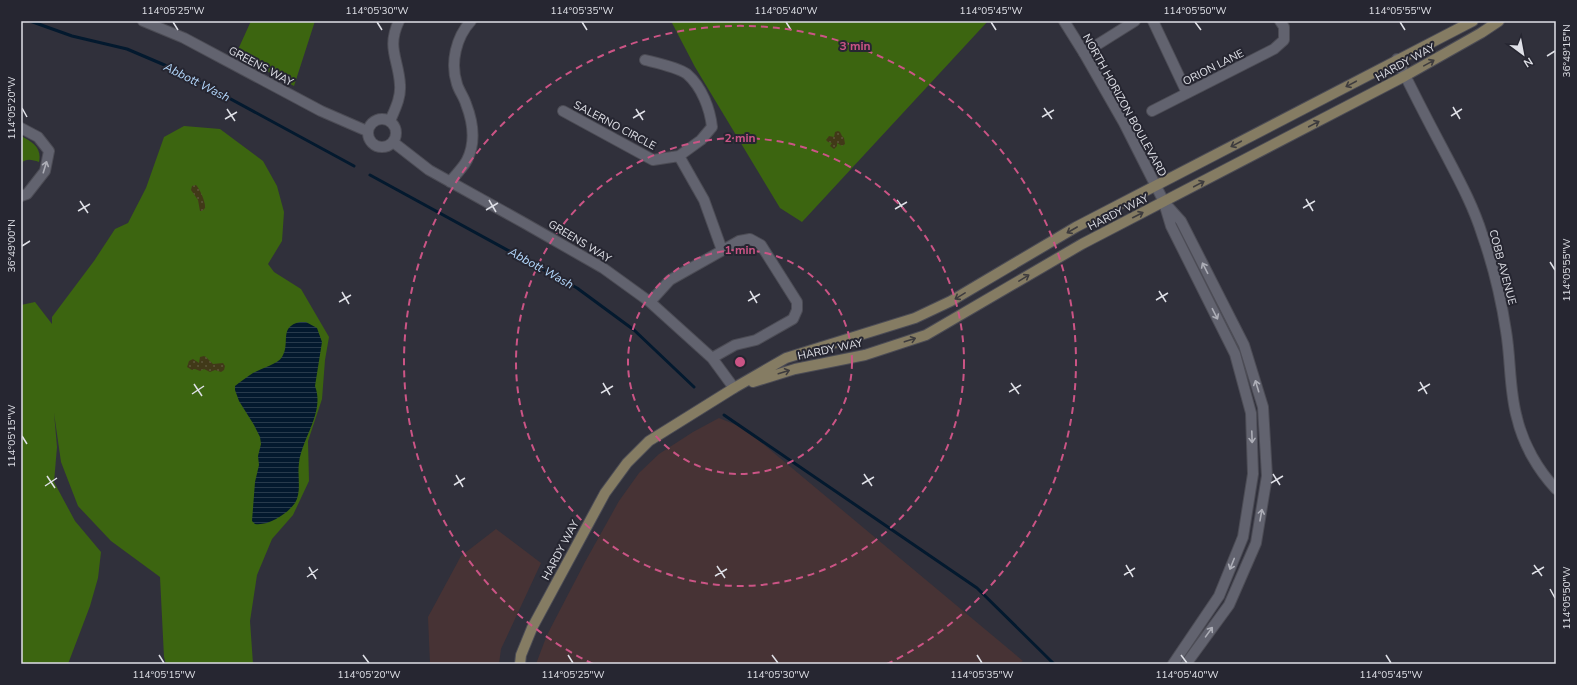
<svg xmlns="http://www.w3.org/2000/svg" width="1577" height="685" font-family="'Nunito Sans',sans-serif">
  <defs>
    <pattern id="sand-dots" width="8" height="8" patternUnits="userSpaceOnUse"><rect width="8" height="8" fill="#413918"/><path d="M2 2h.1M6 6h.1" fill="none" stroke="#5c553a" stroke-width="1.8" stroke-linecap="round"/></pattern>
    <pattern id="water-rules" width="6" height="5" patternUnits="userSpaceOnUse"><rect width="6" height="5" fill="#03192e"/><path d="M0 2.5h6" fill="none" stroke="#273a4c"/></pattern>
  </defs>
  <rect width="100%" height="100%" fill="#30303b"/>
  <!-- industrial -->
  <path fill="#473335" d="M 719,418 L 744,428 L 1023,661 L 1018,664 L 536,664 L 547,635 L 585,562 L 619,501 L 639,473 L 659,454 L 693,432 Z
    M 496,529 L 541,563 L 501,649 L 499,664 L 430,664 L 428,617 L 461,556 Z"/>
  <!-- grass -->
  <path fill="#3c6510" d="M 251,21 L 315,21 L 294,86 L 236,54 Z
    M 671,21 L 988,21 L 802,222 L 780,208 L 695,67 Z
    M 184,126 L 220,129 L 263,161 L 277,186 L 284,212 L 282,241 L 268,264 L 274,272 L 301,289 L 329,337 L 325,360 L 322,399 L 308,441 L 309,481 L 293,515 L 272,539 L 257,575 L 250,621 L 253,664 L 166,664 L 164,657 L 160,577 L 111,541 L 78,506 L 61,462 L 54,413 L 57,447 L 54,482 L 75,521 L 101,552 L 98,578 L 90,606 L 68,664 L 21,664 L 21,305 L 35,302 L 52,324 L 52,317 L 94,261 L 115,229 L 128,223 L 146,188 L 164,137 Z
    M 21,136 C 33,142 42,148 39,162 C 32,160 27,158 21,163 Z"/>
  <!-- sand -->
  <path fill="url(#sand-dots)" d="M 838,131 L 840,132 L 842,136 L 844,138 L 845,144 L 842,146 L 837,143 L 837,146 L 834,149 L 830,146 L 832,143 L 828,142 L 826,140 L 829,136 L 834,137 L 835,132 Z
    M 196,185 C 200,189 206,203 205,208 L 202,211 L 200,211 L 198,200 L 191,190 L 192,186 Z
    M 204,356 L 206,357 L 213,364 L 223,363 L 225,366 L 224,370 L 221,372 L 215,370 L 210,372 L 204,369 L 200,371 L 195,369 L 192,370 L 187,367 L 189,361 L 193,359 L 199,363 L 200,357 Z"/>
  <!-- water -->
  <path fill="url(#water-rules)" d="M 300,322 L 306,322 L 317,328 L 322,342 L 315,386 C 325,412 302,438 299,463 C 297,476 302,491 295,503 C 287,514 269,526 255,524 L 252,521 L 255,482 L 259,465 L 258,456 L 261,444 L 260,437 L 254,425 L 239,401 L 235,390 L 235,386 C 241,381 247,377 253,373 C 260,369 278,364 282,357 C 291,343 278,327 300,322 Z"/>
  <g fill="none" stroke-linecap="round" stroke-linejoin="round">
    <!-- stream -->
    <path stroke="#03192e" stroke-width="3" d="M 30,21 L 72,36 L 127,49 L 181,72 L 354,166
      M 370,175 L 577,288 L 634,330 L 694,387
      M 724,415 L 977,588 L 1054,664"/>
    <defs>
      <path id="minor" d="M 143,21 L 184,38 L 321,111 L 367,131
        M 1153,21 L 1187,93
        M 1084,53 L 1135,21
        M 1397,59 C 1412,90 1428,121 1444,151 C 1458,178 1473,205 1482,234 C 1493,265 1501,298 1506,331 C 1511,360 1509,390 1517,418 C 1523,444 1538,470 1556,489
        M 563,111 L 653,160 L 679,156 L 701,140 L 712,127 C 710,109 702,87 687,74 C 677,67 657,63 645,60
        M 1152,111 L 1274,49 L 1284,40 L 1284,27 L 1280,21
        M368 133a14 14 0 1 1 28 0a14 14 0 1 1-28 0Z
        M 390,121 C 395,109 401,98 400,85 C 399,60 386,48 399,21
        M 21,128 L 38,137 L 49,151 L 45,171 L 27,194 L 21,196
        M 393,142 L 429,170 L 526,224 L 603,268 L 650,302 L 712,358 L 734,388
        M 679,156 L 704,200 L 722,250
        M 450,182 C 455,175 463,168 467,160 C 476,142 473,122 466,104 C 464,97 459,91 457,84 C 450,63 456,37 471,21
        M 650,302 L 670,280 L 739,241 L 750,239 L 761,245 L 797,302 L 797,310 L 793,319 L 756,340 L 735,345 L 712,358"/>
      <path id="tertiary" d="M 1064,21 L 1084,53 L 1124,123 L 1164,202 L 1181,221 L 1244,345 L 1263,407 L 1267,476 L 1256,543 L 1229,605 L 1186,664
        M 1165,206 L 1171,226 L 1235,354 L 1251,413 L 1253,474 L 1243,537 L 1219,596 L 1173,664"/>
      <path id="secondary" d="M 753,382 L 795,369 L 865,355 L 926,335 L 1082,244 L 1405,76 L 1481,33 L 1499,21
        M 520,664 L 521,655 L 532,628 L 605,493 L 627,463 L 649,441 L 734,388 L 786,358 L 915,318 L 951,301 L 1076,227 L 1473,21"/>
    </defs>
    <!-- minor casing -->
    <use href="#minor" stroke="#4c4c55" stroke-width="12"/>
    <!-- tertiary casing -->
    <use href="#tertiary" stroke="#4c4c55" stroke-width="12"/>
    <!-- secondary casing -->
    <use href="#secondary" stroke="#4c4c55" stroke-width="12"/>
    <!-- minor -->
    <use href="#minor" stroke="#62636f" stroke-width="10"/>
    <!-- tertiary -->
    <use href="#tertiary" stroke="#62636f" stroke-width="10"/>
    <!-- secondary -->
    <use href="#secondary" stroke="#857c63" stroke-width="10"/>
  </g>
  <!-- one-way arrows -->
  <defs><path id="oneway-shaft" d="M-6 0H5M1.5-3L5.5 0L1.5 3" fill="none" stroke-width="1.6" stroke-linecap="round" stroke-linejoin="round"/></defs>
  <g stroke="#3e3c3e">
    <use href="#oneway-shaft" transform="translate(1429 63) rotate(-29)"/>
    <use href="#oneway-shaft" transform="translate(1351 84) rotate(152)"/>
    <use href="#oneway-shaft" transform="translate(1314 124) rotate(-28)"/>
    <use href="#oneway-shaft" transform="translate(1236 144) rotate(152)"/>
    <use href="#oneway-shaft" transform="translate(1199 184) rotate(-28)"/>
    <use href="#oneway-shaft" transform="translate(1138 215) rotate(-27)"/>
    <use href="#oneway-shaft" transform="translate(1072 230) rotate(150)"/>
    <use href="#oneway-shaft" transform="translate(1024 278) rotate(-31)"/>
    <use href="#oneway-shaft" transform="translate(960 296) rotate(149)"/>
    <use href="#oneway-shaft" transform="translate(910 340) rotate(-18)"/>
    <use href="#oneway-shaft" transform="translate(784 372) rotate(-17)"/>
  </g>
  <g stroke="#adaeb7">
    <use href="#oneway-shaft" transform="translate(45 167) rotate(-73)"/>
    <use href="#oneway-shaft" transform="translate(1205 268) rotate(-117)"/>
    <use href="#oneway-shaft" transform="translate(1215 314) rotate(63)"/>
    <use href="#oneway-shaft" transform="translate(1257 386) rotate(-107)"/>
    <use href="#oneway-shaft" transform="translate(1252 437) rotate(88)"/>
    <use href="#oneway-shaft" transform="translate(1261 515) rotate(-80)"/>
    <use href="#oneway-shaft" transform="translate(1232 564) rotate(112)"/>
    <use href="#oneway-shaft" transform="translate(1209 632) rotate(-54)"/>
  </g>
  <!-- ticks -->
  <path fill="none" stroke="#dfe0e7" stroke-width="1.5" d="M 173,22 L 178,30M 377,22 L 382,30M 582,22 L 587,30M 786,22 L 791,30M 991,22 L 996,30M 1195,22 L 1201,30M 1400,22 L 1405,30M 1547,56 L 1555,51M 1453,107 L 1460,119M 22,108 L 27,117M 1044,108 L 1052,119M 227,109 L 235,121M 636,109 L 643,120M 1451,116 L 1462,109M 1042,117 L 1054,110M 633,118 L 645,111M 225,119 L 237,112M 1306,199 L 1313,211M 489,200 L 496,212M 897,200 L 905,211M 80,201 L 88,213M 1303,208 L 1315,201M 895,209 L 907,202M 486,210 L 498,203M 78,211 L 90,204M 22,246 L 30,241M 1550,262 L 1555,270M 750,291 L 757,303M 1159,291 L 1166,302M 342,292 L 349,304M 1156,300 L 1168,293M 748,301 L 760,294M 339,302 L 351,295M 1420,382 L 1427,394M 603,383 L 610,395M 1011,383 L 1019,394M 194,384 L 202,396M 1418,391 L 1430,384M 1009,392 L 1021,385M 601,393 L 613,386M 192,394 L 204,386M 22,436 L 27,444M 864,474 L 872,486M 1273,474 L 1280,485M 456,475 L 463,487M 47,476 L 55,488M 1271,483 L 1283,476M 862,484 L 874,477M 454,485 L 465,478M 45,486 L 57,478M 1126,565 L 1133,577M 1534,565 L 1542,576M 717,566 L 725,578M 309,567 L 316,579M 1532,574 L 1544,567M 1124,575 L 1135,568M 715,576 L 727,569M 307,577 L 318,569M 1550,589 L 1555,598M 159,655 L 164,663M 363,655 L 369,663M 568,655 L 573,663M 772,655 L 778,663M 977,655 L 982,663M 1181,655 L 1187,663M 1386,655 L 1391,663"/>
  <!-- distance rings -->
  <g fill="none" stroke="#cb5485" stroke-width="2" stroke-dasharray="7 5">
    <circle cx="740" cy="362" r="112"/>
    <circle cx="740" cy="362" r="224"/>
    <path d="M593 664A336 336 0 1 1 887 664"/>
  </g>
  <g text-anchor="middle" stroke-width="4" stroke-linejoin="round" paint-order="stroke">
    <!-- street labels -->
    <g font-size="11" fill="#dfe0e7" stroke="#262631">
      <text transform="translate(1405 62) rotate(-29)" y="4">HARDY WAY</text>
      <text transform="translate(261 66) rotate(28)" y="4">GREENS WAY</text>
      <text transform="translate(1213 67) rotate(-27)" y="4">ORION LANE</text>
      <text transform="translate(1125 105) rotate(61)" y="4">NORTH HORIZON BOULEVARD</text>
      <text transform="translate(615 125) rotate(28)" y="4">SALERNO CIRCLE</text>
      <text transform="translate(1118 212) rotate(-27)" y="4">HARDY WAY</text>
      <text transform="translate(580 241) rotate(31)" y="4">GREENS WAY</text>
      <text transform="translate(1503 267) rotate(75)" y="4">COBB AVENUE</text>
      <text transform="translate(830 349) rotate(-12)" y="4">HARDY WAY</text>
      <text transform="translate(560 550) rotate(-62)" y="4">HARDY WAY</text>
    </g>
    <!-- water labels -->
    <g font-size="12" font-style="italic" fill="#b4d8fd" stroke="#262631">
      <text transform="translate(197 82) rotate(27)" y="4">Abbott Wash</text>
      <text transform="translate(541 268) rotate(29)" y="4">Abbott Wash</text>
    </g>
  </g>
  <circle cx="740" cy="362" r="6" fill="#cb5485" stroke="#262631" stroke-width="2"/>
  <g font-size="12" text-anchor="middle" font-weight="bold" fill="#cb5485" stroke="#262631" stroke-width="4" stroke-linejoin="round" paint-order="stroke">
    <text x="855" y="50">3 min</text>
    <text x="740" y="142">2 min</text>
    <text x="740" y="254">1 min</text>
  </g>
  <!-- border -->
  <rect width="1577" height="685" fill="none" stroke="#262631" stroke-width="44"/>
  <!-- north arrow -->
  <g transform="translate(1523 54) rotate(148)" stroke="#262631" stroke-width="3" paint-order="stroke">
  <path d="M0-3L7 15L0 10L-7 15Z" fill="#dfe0e7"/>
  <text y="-6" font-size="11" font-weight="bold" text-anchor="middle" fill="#dfe0e7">N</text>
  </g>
  <rect x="22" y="22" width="1533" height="641" fill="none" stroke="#dfe0e7" stroke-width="1.5"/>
  <g font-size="10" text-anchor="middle" fill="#dfe0e7">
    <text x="173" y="14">114°05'25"W</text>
    <text x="377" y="14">114°05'30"W</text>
    <text x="582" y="14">114°05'35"W</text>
    <text x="786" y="14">114°05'40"W</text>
    <text x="991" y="14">114°05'45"W</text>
    <text x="1195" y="14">114°05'50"W</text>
    <text x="1400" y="14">114°05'55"W</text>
    <text transform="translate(1566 51) rotate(-90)" y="4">36°49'15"N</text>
    <text transform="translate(11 108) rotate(-90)" y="4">114°05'20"W</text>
    <text transform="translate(11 246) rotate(-90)" y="4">36°49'00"N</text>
    <text transform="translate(1566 270) rotate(-90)" y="4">114°05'55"W</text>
    <text transform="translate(11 436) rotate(-90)" y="4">114°05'15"W</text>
    <text transform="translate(1566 598) rotate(-90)" y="4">114°05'50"W</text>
    <text x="164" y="678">114°05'15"W</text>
    <text x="369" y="678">114°05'20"W</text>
    <text x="573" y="678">114°05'25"W</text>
    <text x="778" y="678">114°05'30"W</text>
    <text x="982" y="678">114°05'35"W</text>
    <text x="1187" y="678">114°05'40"W</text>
    <text x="1391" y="678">114°05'45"W</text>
  </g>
</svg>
